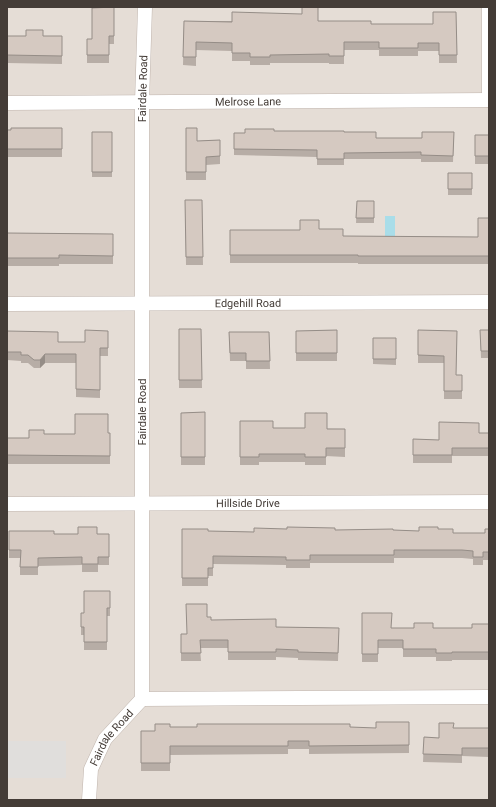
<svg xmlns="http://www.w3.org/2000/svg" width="496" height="807" font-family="Roboto,sans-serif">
  <rect width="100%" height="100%" fill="#f2ece7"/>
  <!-- residential -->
  <path fill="#e5ddd6" d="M 7,7 L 489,7 L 489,800 L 7,800 Z"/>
  <!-- parking -->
  <path fill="#e0dedc" d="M 7,741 L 66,741 L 66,778 L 7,778 Z"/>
  <!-- water -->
  <path fill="#a9dde9" d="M 385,216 L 395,216 L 395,238 L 385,238 Z"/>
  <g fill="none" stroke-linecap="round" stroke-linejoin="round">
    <defs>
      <g id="street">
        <path d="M 489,100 L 489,7"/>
        <path id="s1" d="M 7,103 L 489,100"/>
        <path id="s2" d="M 7,304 L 489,302"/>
        <path id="s3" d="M 7,504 L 489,502"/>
        <path d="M 142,699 L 489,697"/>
        <path id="s4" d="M 89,800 L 91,769 L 105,739 L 142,699 L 142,102 L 145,7"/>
      </g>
    </defs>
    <!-- street casing -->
    <use href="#street" stroke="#c0b5ae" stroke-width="15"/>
    <!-- street -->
    <use href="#street" stroke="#fff" stroke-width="14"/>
  </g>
  <!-- wall -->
  <path fill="#b7ada6" d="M 114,7 L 114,44 L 109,44 L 109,63 L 87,63 L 87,39 L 92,39 Z
    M 456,12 L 457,63 L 439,63 L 439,51 L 418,51 L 418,56 L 379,56 L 379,50 L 344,50 L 344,64 L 329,64 L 329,63 L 270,63 L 270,65 L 250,65 L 250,61 L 232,61 L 232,51 L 196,50 L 196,66 L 183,65 L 184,21 L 318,21 L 371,24 L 433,24 Z
    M 7,36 L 62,36 L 62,64 L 7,63 Z
    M 62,128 L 62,157 L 7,157 L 7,130 Z
    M 186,128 L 197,141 L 220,140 L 220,164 L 206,165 L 206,180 L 186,180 Z
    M 274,131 L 344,132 L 376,138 L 422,138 L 454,132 L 453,162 L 421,162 L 421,159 L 344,159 L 344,165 L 317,165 L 317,157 L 234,155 L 234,133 L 245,133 Z
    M 92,132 L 112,132 L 112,177 L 92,177 Z
    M 475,135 L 489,135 L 489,164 L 475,164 Z
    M 448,173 L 472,173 L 472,195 L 448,195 Z
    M 185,200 L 202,200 L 203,265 L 186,265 Z
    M 357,201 L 374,201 L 374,223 L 356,223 Z
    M 489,218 L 489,264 L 358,264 L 358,263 L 230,263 L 230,230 L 300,230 L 319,229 L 343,236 L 478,237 Z
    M 7,233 L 113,234 L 113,264 L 59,264 L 59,266 L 7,266 Z
    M 179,329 L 201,329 L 202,388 L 179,388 Z
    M 337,330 L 337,361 L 296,361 L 296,331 Z
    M 418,330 L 457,331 L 456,375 L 462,375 L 462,399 L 444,399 L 444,363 L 418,363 Z
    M 480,330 L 489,330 L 489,358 L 481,358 Z
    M 7,331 L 58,342 L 85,342 L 108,331 L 108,356 L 100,356 L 100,398 L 76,397 L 76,363 L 45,363 L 40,368 L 34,368 L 28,363 L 21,363 L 21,361 L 7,360 Z
    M 229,332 L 269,332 L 270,369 L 246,369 L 246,361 L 230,361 Z
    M 373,338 L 396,338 L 396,365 L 373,364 Z
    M 205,412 L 205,465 L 181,465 L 181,413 Z
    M 240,421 L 273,428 L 345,429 L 345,457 L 326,456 L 326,465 L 305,465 L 305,462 L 259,462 L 259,465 L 240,465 Z
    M 110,433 L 110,464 L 7,464 L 7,438 L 29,438 L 44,434 L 75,434 Z
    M 479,433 L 489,433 L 489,456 L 452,456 L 452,463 L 413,463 L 413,439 L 439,440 Z
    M 182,529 L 208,531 L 254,532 L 335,530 L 419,531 L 438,529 L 453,533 L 485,533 L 489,529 L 489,560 L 483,560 L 483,565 L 473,565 L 473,559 L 462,558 L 394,558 L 394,563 L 310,563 L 310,568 L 286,568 L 286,565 L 213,564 L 213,576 L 208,576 L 208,586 L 182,586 Z
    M 9,531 L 54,534 L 109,534 L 109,565 L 98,565 L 98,572 L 82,572 L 82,565 L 38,566 L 38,575 L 20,575 L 20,558 L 9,558 Z
    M 110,591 L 110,616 L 107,616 L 107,650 L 84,650 L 84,635 L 81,635 L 81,613 L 84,613 Z
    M 362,613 L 391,628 L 472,628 L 489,624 L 489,660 L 452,660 L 452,661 L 436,661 L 436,657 L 403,657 L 403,648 L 378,648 L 378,662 L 362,662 Z
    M 207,617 L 211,620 L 276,627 L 339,628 L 338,661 L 298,660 L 298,658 L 276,657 L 276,660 L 228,660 L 228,648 L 200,648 L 201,661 L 181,661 L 181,634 L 187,634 Z
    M 409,722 L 409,753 L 309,754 L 309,749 L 288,749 L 288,754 L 170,755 L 170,771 L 141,771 L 141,731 L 155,731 L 170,727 L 376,728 Z
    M 453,728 L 489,728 L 489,757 L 462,756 L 462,763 L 423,762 L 424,737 L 439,738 Z"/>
  <!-- shaded-wall -->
  <path fill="#958d87" d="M 45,354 L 45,363 L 40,368 L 40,360 Z"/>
  <!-- building -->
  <path fill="#d5c9c1" stroke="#958d87" d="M 114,7 L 114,36 L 109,36 L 109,55 L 87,55 L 87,39 L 92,39 L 92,8 Z
    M 302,7 L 318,7 L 318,21 L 371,21 L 371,24 L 433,24 L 433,12 L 456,12 L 457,55 L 439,55 L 439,43 L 418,43 L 418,48 L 379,48 L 379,42 L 344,42 L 344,56 L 329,56 L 329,54 L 270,55 L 270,57 L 250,57 L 250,53 L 232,53 L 232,43 L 196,42 L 196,57 L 183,57 L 184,21 L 232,22 L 232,12 L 302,14 Z
    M 26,30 L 43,30 L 43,36 L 62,36 L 62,56 L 7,55 L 7,36 L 26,36 Z
    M 11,128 L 62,128 L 62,149 L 7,149 L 7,130 L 11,130 Z
    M 186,128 L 197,128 L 197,141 L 220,140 L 220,156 L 206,157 L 206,172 L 186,172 Z
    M 245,129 L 274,129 L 274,131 L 344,131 L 344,132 L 376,132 L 376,138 L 422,138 L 422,132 L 454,132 L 453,156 L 421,155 L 421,152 L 344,153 L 344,159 L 317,159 L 317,150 L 234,149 L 234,133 L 245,133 Z
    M 92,132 L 112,132 L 112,172 L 92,172 Z
    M 475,135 L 489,135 L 489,156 L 475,156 Z
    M 448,173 L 472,173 L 472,189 L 448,189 Z
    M 185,200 L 202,200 L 203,257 L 186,257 Z
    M 357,201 L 374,201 L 374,218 L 356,218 Z
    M 478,218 L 489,218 L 489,256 L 358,256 L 358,255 L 230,255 L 230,230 L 300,230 L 300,220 L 319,220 L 319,229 L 343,229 L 343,236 L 478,237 Z
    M 7,233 L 113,234 L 113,256 L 59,255 L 59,258 L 7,258 Z
    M 179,329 L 201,329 L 202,380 L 179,380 Z
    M 85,330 L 108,331 L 108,348 L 100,348 L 100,390 L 76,389 L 76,354 L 45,354 L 40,360 L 34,360 L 28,355 L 21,355 L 21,352 L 7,352 L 7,331 L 58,332 L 58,342 L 85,342 Z
    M 337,330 L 337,353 L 296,353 L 296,331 Z
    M 418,330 L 457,331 L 456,375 L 462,375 L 462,391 L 444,391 L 444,356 L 418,355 Z
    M 480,330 L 489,330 L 489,351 L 481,351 Z
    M 229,332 L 269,332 L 270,361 L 246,361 L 246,353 L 230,353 Z
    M 373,338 L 396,338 L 396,359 L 373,359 Z
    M 205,412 L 205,457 L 181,457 L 181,413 Z
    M 305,413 L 327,413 L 327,429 L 345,429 L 345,448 L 326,448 L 326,457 L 305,457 L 305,454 L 259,454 L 259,457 L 240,457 L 240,421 L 273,421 L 273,428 L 305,428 Z
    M 75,414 L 108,414 L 108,433 L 110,433 L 110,456 L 7,455 L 7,438 L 29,438 L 29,430 L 44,430 L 44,434 L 75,434 Z
    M 439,422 L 479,423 L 479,433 L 489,433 L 489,448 L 452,448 L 452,455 L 413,455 L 413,439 L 439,440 Z
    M 78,527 L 97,527 L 97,534 L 109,534 L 109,557 L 98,557 L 98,564 L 82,564 L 82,557 L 38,558 L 38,567 L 20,567 L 21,550 L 9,550 L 9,531 L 54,531 L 54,534 L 78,534 Z
    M 287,527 L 335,528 L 335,530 L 393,529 L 393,530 L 419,531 L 419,527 L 438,527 L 438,529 L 453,529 L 453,533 L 485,533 L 485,529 L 489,529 L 489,552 L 483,552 L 483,557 L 473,557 L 473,551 L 462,550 L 394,550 L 394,555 L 310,555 L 310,560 L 286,560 L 286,557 L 213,556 L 213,568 L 208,568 L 208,578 L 182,578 L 182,529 L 208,529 L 208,531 L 254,532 L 254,528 L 287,529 Z
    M 84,591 L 110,591 L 110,608 L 107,608 L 107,642 L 84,642 L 84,627 L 81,627 L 81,613 L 84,613 Z
    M 186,604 L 207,604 L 207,617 L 211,617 L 211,620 L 276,619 L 276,627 L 339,628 L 338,653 L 298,652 L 298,650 L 276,649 L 276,652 L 228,652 L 228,640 L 200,640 L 201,653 L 181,653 L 181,634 L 187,634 Z
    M 362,613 L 392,613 L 391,628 L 414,628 L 414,623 L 433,623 L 433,628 L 472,628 L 472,624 L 489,624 L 489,652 L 452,652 L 452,653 L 436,653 L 436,649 L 403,649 L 403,640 L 378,640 L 378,654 L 362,654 Z
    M 376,722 L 409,722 L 409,745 L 309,746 L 309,741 L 288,741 L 288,746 L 170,746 L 170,763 L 141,763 L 141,731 L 155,731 L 155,724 L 170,724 L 170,727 L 197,727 L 197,724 L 350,724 L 350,727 L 376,728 Z
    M 439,723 L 454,723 L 453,728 L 489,728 L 489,748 L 462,748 L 462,755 L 423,754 L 424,737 L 439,738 Z"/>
  <g text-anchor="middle" stroke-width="3.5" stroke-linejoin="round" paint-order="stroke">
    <!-- street labels -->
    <g font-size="11" fill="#443c37" stroke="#fff">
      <text dy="4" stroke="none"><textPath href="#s4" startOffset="729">Fairdale Road</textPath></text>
      <text dy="4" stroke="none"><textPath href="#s1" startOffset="241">Melrose Lane</textPath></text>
      <text dy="4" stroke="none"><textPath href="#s2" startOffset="241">Edgehill Road</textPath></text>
      <text transform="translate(142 412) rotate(-90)" y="4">Fairdale Road</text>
      <text dy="4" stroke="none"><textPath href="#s3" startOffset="241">Hillside Drive</textPath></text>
      <text dy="4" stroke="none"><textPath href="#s4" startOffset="69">Fairdale Road</textPath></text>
    </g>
  </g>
  <!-- border -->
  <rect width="496" height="807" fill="none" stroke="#443c37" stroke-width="16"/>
</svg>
